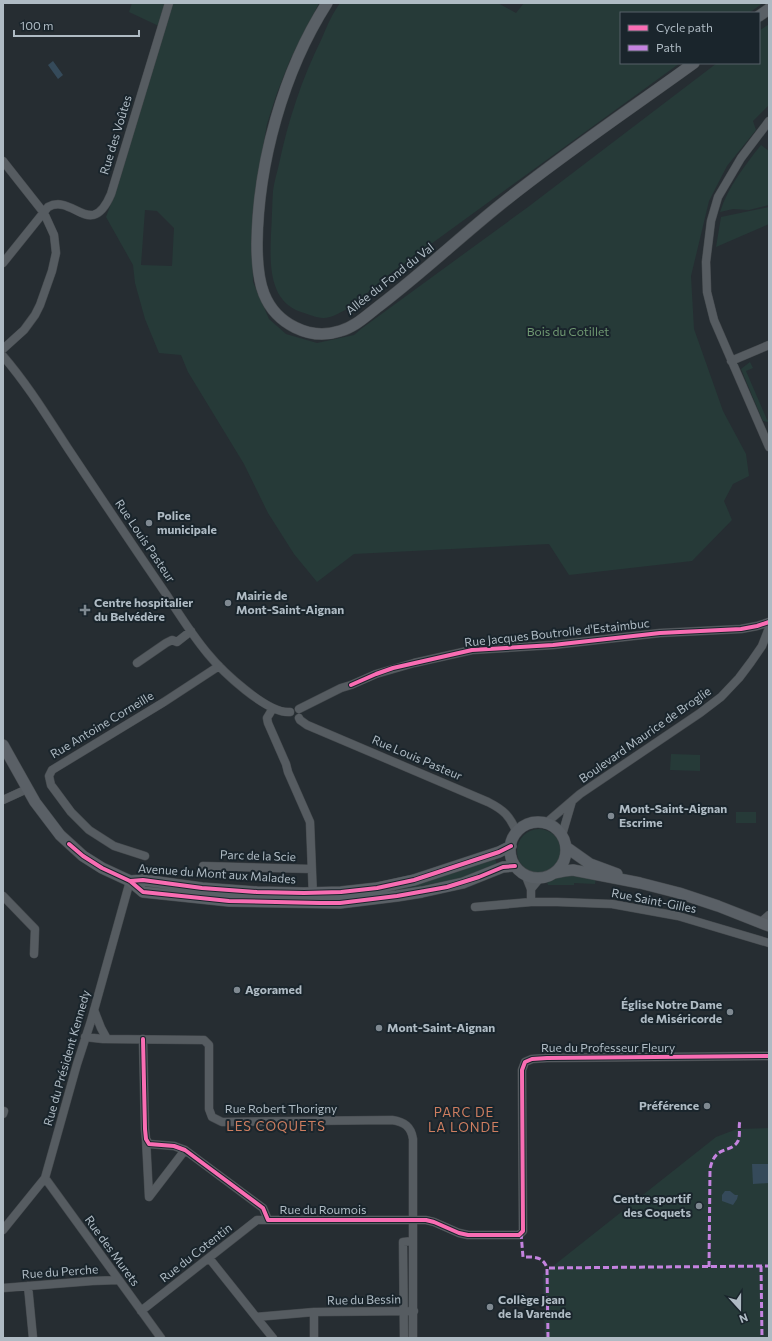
<svg xmlns="http://www.w3.org/2000/svg" width="772" height="1341" font-family="Commissioner,sans-serif">
  <rect width="100%" height="100%" fill="#262d32"/>
  <!-- green -->
  <path fill="#263a38" fill-rule="evenodd" d="M 132,3 L 319,3 L 290,60 L 277,93 L 267,124 L 256,187 L 252,218 L 253,282 L 269,319 L 286,334 L 317,343 L 354,335 L 361,329 L 528,207 L 717,63 L 759,63 L 759,31 L 769,24 L 769,105 L 753,121 L 756,130 L 727,166 L 709,201 L 691,276 L 694,329 L 723,411 L 746,454 L 749,476 L 733,484 L 724,501 L 732,520 L 692,561 L 569,575 L 549,544 L 354,554 L 317,582 L 294,554 L 268,513 L 244,464 L 188,372 L 181,355 L 159,353 L 145,319 L 135,283 L 133,265 L 106,217 L 118,185 L 163,28 L 129,12 ZM 145,210 L 157,211 L 174,228 L 172,266 L 141,265 Z
    M 340,3 L 498,3 L 516,13 L 524,3 L 763,3 L 749,13 L 621,13 L 621,63 L 680,63 L 387,276 C 371,289 350,311 330,317 C 319,320 312,315 301,312 C 268,301 270,262 271,234 C 272,219 272,205 273,191 C 274,182 277,173 279,164 C 288,121 302,78 322,38 C 327,26 332,14 340,3 Z
    M 761,145 L 769,151 L 769,205 L 749,210 L 733,209 L 720,212 C 728,187 745,165 761,145 Z
    M 769,207 L 769,224 L 716,247 L 721,217 Z
    M 750,362 L 753,368 L 746,371 L 765,415 L 767,420 L 769,419 L 768,422 L 763,421 L 762,419 L 741,369 Z
    M 671,754 L 700,755 L 700,771 L 670,770 Z
    M 736,812 L 756,812 L 756,823 L 736,823 Z
    M517 851a22 22 0 1 1 44 0a22 22 0 1 1-44 0Z
    M 495,858 L 497,866 L 462,878 L 385,893 L 325,897 L 398,888 L 426,882 Z
    M 564,874 L 596,877 L 595,884 L 574,883 L 574,885 L 548,885 L 547,882 Z
    M 769,1128 L 769,1338 L 545,1338 L 543,1274 L 716,1137 L 737,1129 Z"/>
  <!-- water -->
  <path fill="#354a5a" d="M 53,61 L 63,75 L 58,79 L 48,65 Z
    M 752,1164 L 769,1164 L 769,1183 L 753,1184 Z
    M 725,1191 L 730,1191 L 735,1195 L 738,1195 L 737,1199 L 733,1205 L 722,1201 L 722,1195 Z"/>
  <g fill="none" stroke-linecap="round" stroke-linejoin="round">
    <defs>
      <path id="street" d="M 769,121 L 741,158 L 718,197 L 711,221 L 706,262 L 707,292 L 714,320 L 769,447
        M 3,161 L 44,213 L 54,235 L 56,253 L 52,271 L 40,305 L 35,315 L 24,330 L 3,349
        M 3,263 L 48,207 C 73,193 91,241 111,194 L 169,3
        M 3,356 C 28,385 48,418 69,450 C 101,498 133,546 166,594 C 179,614 192,635 208,654 C 222,671 267,714 290,712
        M 731,361 L 769,345
        M 137,663 L 166,643 L 172,640 L 177,642 L 191,631
        M 273,708 L 267,718 L 268,723 L 286,764 L 288,772 L 310,822 L 313,897
        M 299,709 L 341,688 L 351,685 L 376,674 L 414,663 L 472,650 L 553,645 L 660,633 L 741,629 L 757,626 L 769,622
        M 299,718 L 300,720 L 307,725 L 488,802 C 504,810 510,816 517,833
        M 3,800 L 27,789
        M 545,824 L 580,794 L 700,713 L 721,697 L 739,678 L 751,662 L 762,646 L 769,628
        M 562,835 L 572,801
        M 145,856 L 114,846 L 89,830 L 71,812 L 51,785 L 49,776 L 52,770 L 164,702 L 219,666
        M 203,866 L 312,869
        M 525,874 L 531,889 L 531,902
        M 531,889 L 540,878
        M 3,896 L 35,929 L 34,954
        M 475,907 L 531,902 L 557,902 L 612,904 L 678,916 L 769,943
        M 761,922 L 769,915
        M 94,1010 L 101,1028 L 107,1039
        M 85,1037 L 103,1039 L 204,1040 L 209,1045 L 209,1109 L 212,1117 L 222,1122 L 392,1120 C 404,1122 411,1126 413,1139 L 413,1338
        M 143,1039 L 145,1129 L 146,1139 L 149,1144 L 174,1146 L 185,1150 L 263,1208 L 268,1220 L 426,1220 L 434,1222 L 459,1233 L 468,1235 L 519,1235 L 523,1231 L 522,1070 L 525,1062 L 532,1059 L 547,1058 L 769,1056
        M 3,1114 L 4,1111
        M 146,1139 L 149,1197 L 185,1150
        M 45,1178 L 161,1338
        M 3,1230 L 45,1178 L 77,1064 L 91,1021 L 130,881
        M 209,1258 L 256,1317 L 314,1312 L 414,1311
        M 28,1286 L 33,1338
        M 3,1288 L 92,1281 L 118,1280
        M 141,1311 L 257,1220 L 268,1220
        M 314,1312 L 314,1338
        M 256,1317 L 273,1338
        M 404,1338 L 403,1242 L 413,1241"/>
      <path id="secondary" d="M 327,3 C 283,72 258,163 257,244 C 257,261 258,279 264,294 C 276,324 310,341 340,331 C 355,327 367,315 379,306 C 421,274 459,238 500,205 C 562,155 629,110 694,63
        M 759,16 L 769,9
        M 3,745 L 35,802 L 60,835 L 83,856 L 102,868 L 130,881 L 143,892 L 229,901 L 340,903 L 397,896 L 422,892 L 463,883 L 503,867 L 515,866
        M510 850a28 28 0 1 1 56 0a28 28 0 1 1-56 0Z
        M 566,847 L 590,864 L 617,874
        M 554,873 L 564,871 L 573,870 L 640,883 L 679,893 L 718,906 L 769,926
        M 130,881 L 143,880 L 202,888 L 257,892 L 304,893 L 341,892 L 377,888 L 414,880 L 499,852 L 511,846"/>
    </defs>
    <!-- street casing -->
    <use href="#street" stroke="#44494d" stroke-width="9"/>
    <!-- secondary casing -->
    <use href="#secondary" stroke="#44494d" stroke-width="12"/>
    <!-- street -->
    <use href="#street" stroke="#565c61" stroke-width="8"/>
    <!-- secondary -->
    <use href="#secondary" stroke="#5a6066" stroke-width="11"/>
    <!-- quiet -->
    <path stroke="#c483df" stroke-width="3" stroke-dasharray="6 3" stroke-linecap="butt" d="M 521,1233 L 523,1257 C 534,1257 543,1256 547,1268
      M 761,1266 L 762,1338
      M 709,1267 L 710,1169 C 715,1144 731,1154 738,1141 C 741,1134 738,1127 740,1121
      M 548,1338 L 547,1268 L 769,1266"/>
    <defs>
      <path id="cycleway" d="M 351,685 L 376,674 L 393,668 L 472,650 L 553,645 L 660,633 L 741,629 L 757,626 L 769,622
        M 69,844 L 83,856 L 102,868 L 130,881 L 143,892 L 229,901 L 320,903 L 340,903 L 397,896 L 447,887 L 479,877 L 503,867 L 515,866
        M 130,881 L 143,880 L 202,888 L 257,892 L 304,893 L 341,892 L 377,888 L 414,880 L 499,852 L 511,846
        M 143,1039 L 145,1129 L 146,1139 L 149,1144 L 174,1146 L 185,1150 L 263,1208 L 268,1220 L 426,1220 L 434,1222 L 459,1233 L 468,1235 L 519,1235 L 523,1231 L 522,1070 L 525,1062 L 532,1059 L 547,1058 L 769,1056"/>
    </defs>
    <!-- cycleway casing -->
    <use href="#cycleway" stroke="#1a252c" stroke-width="6"/>
    <!-- cycleway -->
    <use href="#cycleway" stroke="#f96db3" stroke-width="4"/>
  </g>
  <!-- markers -->
  <g fill="#7f8991" stroke="#1a252c" stroke-width="1.5">
    <circle cx="149" cy="523" r="4"/>
    <circle cx="228" cy="603" r="4"/>
    <path d="M83 604h4v4h4v4h-4v4h-4v-4h-4v-4h4z"/>
    <circle cx="611" cy="816" r="4"/>
    <circle cx="237" cy="990" r="4"/>
    <circle cx="730" cy="1012" r="4"/>
    <circle cx="379" cy="1028" r="4"/>
    <circle cx="707" cy="1106" r="4"/>
    <circle cx="699" cy="1206" r="4"/>
    <circle cx="490" cy="1307" r="4"/>
  </g>
  <g text-anchor="middle" stroke-width="4" stroke-linejoin="round" paint-order="stroke">
    <!-- street labels -->
    <g font-size="12" fill="#afbbc4" stroke="#1a252c">
      <text transform="translate(116 135) rotate(-73)" y="4">Rue des Voûtes</text>
      <text transform="translate(390 279) rotate(-38)" y="4">Allée du Fond du Val</text>
      <text transform="translate(145 541) rotate(56)" y="4">Rue Louis Pasteur</text>
      <text transform="translate(557 633) rotate(-6)" y="4">Rue Jacques Boutrolle d'Estaimbuc</text>
      <text transform="translate(102 725) rotate(-31)" y="4">Rue Antoine Corneille</text>
      <text transform="translate(645 735) rotate(-35)" y="4">Boulevard Maurice de Broglie</text>
      <text transform="translate(417 758) rotate(23)" y="4">Rue Louis Pasteur</text>
      <text transform="translate(258 856) rotate(2)" y="4">Parc de la Scie</text>
      <text transform="translate(217 874) rotate(4)" y="4">Avenue du Mont aux Malades</text>
      <text transform="translate(654 901) rotate(11)" y="4">Rue Saint-Gilles</text>
      <text x="608" y="1052">Rue du Professeur Fleury</text>
      <text transform="translate(67 1058) rotate(-74)" y="4">Rue du Président Kennedy</text>
      <text x="281" y="1113">Rue Robert Thorigny</text>
      <text x="323" y="1214">Rue du Roumois</text>
      <text transform="translate(112 1251) rotate(54)" y="4">Rue des Murets</text>
      <text transform="translate(196 1253) rotate(-38)" y="4">Rue du Cotentin</text>
      <text transform="translate(60 1272) rotate(-4)" y="4">Rue du Perche</text>
      <text transform="translate(364 1300) rotate(-1)" y="4">Rue du Bessin</text>
    </g>
    <!-- park labels -->
    <g font-size="12" fill="#709972" stroke="#1a252c">
      <text x="568" y="336">Bois du Cotillet</text>
    </g>
    <!-- poi labels -->
    <g font-size="12" font-weight="bold" fill="#afbbc4" stroke="#1a252c" text-anchor="start">
      <text x="157" y="520">Police<tspan x="157" dy="14">municipale</tspan></text>
      <text x="236" y="600">Mairie de<tspan x="236" dy="14">Mont-Saint-Aignan</tspan></text>
      <text x="94" y="607">Centre hospitalier<tspan x="94" dy="14">du Belvédère</tspan></text>
      <text x="619" y="813">Mont-Saint-Aignan<tspan x="619" dy="14">Escrime</tspan></text>
      <text x="245" y="994">Agoramed</text>
      <text x="722" y="1009" text-anchor="end">Église Notre Dame<tspan x="722" dy="14">de Miséricorde</tspan></text>
      <text x="387" y="1032">Mont-Saint-Aignan</text>
      <text x="699" y="1110" text-anchor="end">Préférence</text>
      <text x="691" y="1203" text-anchor="end">Centre sportif<tspan x="691" dy="14">des Coquets</tspan></text>
      <text x="498" y="1304">Collège Jean<tspan x="498" dy="14">de la Varende</tspan></text>
    </g>
    <!-- neighbourhood labels -->
    <g font-size="13" letter-spacing="1" fill="#ce7e60" stroke="#1a252c">
      <text x="464" y="1117">PARC DE<tspan x="464" dy="15">LA LONDE</tspan></text>
      <text x="276" y="1131">LES COQUETS</text>
    </g>
  </g>
  <!-- border -->
  <rect width="772" height="1341" fill="none" stroke="#afbbc4" stroke-width="8"/>
  <!-- legend -->
  <rect x="620" y="12" width="140" height="52" fill="#1a252c" stroke="#566169"/>
  <rect x="628" y="25" width="20" height="6" fill="#f96db3" stroke="#566169"/>
  <text x="656" y="32" font-size="12" fill="#afbbc4">Cycle path</text>
  <rect x="628" y="45" width="20" height="6" fill="#c483df" stroke="#566169"/>
  <text x="656" y="52" font-size="12" fill="#afbbc4">Path</text>
  <!-- north arrow -->
  <g transform="translate(740 1309) rotate(159)" stroke="#1a252c" stroke-width="3" paint-order="stroke">
  <path d="M0-3L7 15L0 10L-7 15Z" fill="#afbbc4"/>
  <text y="-6" font-size="11" font-weight="bold" text-anchor="middle" fill="#afbbc4">N</text>
  </g>
  <!-- scale -->
  <path d="M14 30v6h125v-6" fill="none" stroke="#afbbc4" stroke-width="2"/>
  <text x="20" y="30" font-size="12" fill="#afbbc4" stroke="#1a252c" stroke-width="3" paint-order="stroke">100 m</text>
</svg>
